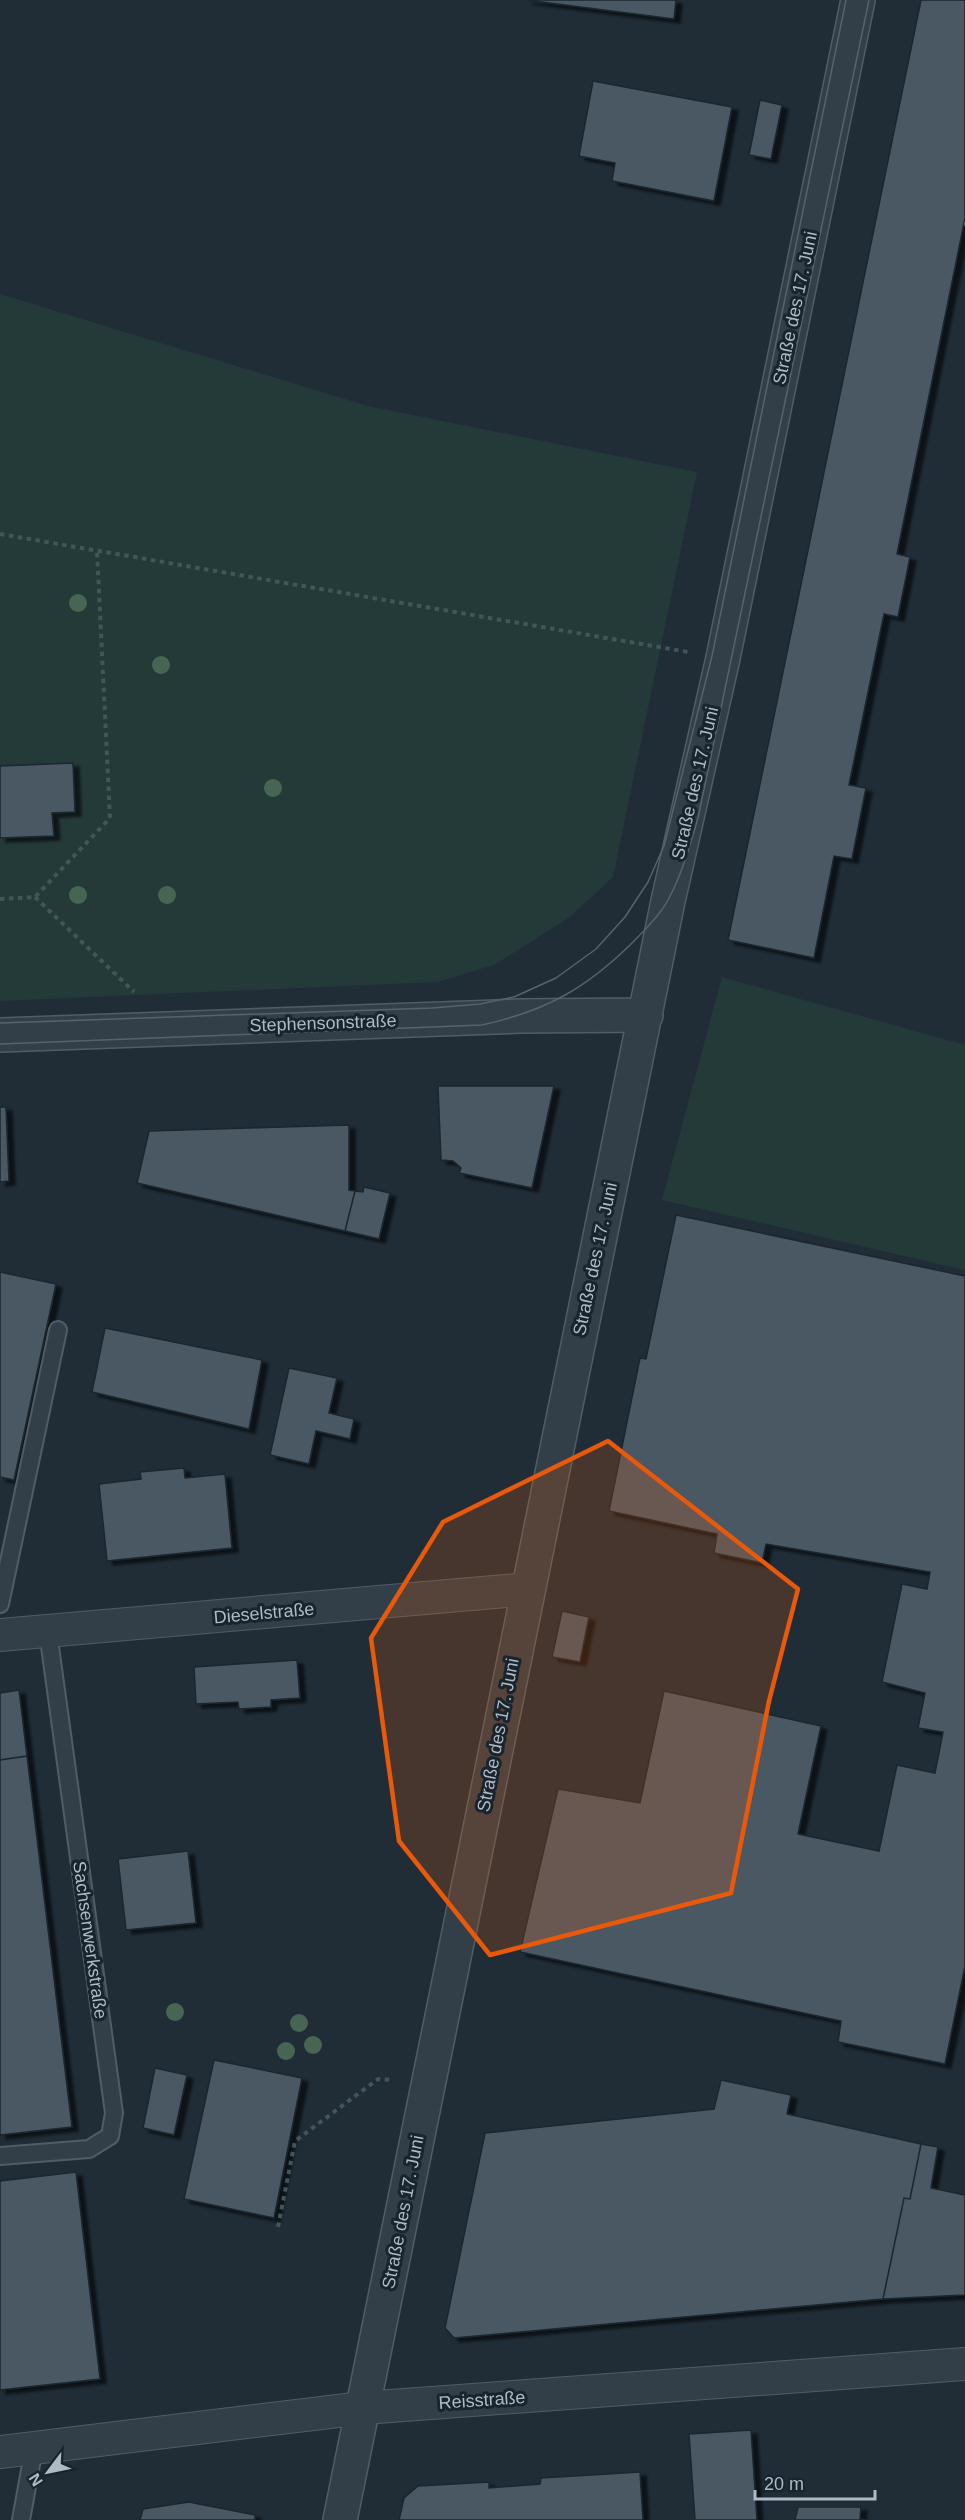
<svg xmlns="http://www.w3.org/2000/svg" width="965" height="2520" font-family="Helvetica,sans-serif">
  <defs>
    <filter id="shadow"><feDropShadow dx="6" dy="4" stdDeviation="1.5" flood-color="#0009"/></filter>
  </defs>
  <rect width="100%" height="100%" fill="#202d37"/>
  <!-- green -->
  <path fill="#233a39" d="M 0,294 L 368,406 L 697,472 L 613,877 L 570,917 L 494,965 L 437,982 L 0,1001 Z
    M 722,977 L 965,1045 L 965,1270 L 662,1200 Z"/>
  <!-- building -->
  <path fill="#485863" stroke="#1b262e" stroke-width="1.5" filter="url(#shadow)" d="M 526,0 L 676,0 L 674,19 Z
    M 921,0 L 965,0 L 965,218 L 897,554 L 910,557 L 898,617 L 884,614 L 849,785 L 866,788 L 852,859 L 834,856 L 814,958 L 728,940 Z
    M 593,81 L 732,107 L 714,201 L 612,181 L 615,163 L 579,156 Z
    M 760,100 L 782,105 L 771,159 L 749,155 Z
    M 73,763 L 75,812 L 52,813 L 54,836 L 0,838 L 0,766 Z
    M 438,1086 L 554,1086 L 532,1188 L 459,1173 L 461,1168 L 453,1161 L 441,1160 Z
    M 0,1107 L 6,1107 L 9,1181 L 0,1182 Z
    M 349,1125 L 349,1190 L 355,1191 L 345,1231 L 137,1183 L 149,1131 Z
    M 364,1187 L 390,1193 L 379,1239 L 345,1231 L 355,1191 L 363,1192 Z
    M 676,1215 L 965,1276 L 965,1966 L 945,2064 L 838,2042 L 841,2021 L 520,1952 L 558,1789 L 640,1803 L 664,1691 L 821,1726 L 798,1834 L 879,1851 L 897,1765 L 935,1773 L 943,1732 L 918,1728 L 925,1693 L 882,1682 L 902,1584 L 927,1589 L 930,1572 L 766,1544 L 762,1563 L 714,1553 L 717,1534 L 609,1511 L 640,1358 L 646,1359 Z
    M 0,1272 L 56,1284 L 14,1480 L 0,1477 Z
    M 105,1328 L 262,1360 L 249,1429 L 92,1392 Z
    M 289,1368 L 337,1378 L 329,1413 L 354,1419 L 350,1439 L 316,1431 L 309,1464 L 270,1455 Z
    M 184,1468 L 185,1478 L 225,1474 L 232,1548 L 107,1561 L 99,1484 L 141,1479 L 140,1472 Z
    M 562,1611 L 589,1617 L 580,1662 L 552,1657 Z
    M 297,1660 L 300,1698 L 271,1700 L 271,1707 L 239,1709 L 238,1702 L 196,1704 L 194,1667 Z
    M 19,1690 L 27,1756 L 0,1760 L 0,1693 Z
    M 27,1756 L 72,2127 L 0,2135 L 0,1760 Z
    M 188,1851 L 196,1923 L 126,1930 L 118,1859 Z
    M 214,2060 L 302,2078 L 274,2218 L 184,2199 Z
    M 155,2068 L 187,2075 L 174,2135 L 143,2128 Z
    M 721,2080 L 791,2095 L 787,2114 L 921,2144 L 910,2199 L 904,2198 L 883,2299 L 454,2338 L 445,2328 L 485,2133 L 714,2109 Z
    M 921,2144 L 938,2147 L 931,2188 L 965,2195 L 965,2295 L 883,2299 L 904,2198 L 910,2199 Z
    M 76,2172 L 100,2379 L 0,2390 L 0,2181 Z
    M 751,2430 L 757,2520 L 695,2520 L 689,2434 Z
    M 640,2472 L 643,2520 L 399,2520 L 404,2498 L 418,2486 L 489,2482 L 489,2488 L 540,2484 L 541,2478 Z
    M 189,2502 L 255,2515 L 255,2520 L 140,2520 L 143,2509 Z
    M 798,2507 L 861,2507 L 860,2519 L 867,2520 L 795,2520 Z"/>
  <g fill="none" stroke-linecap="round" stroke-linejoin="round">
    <defs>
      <path id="service" d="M 0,1604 L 58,1330
        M 0,2156 L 89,2149 L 110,2136 L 114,2113 L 48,1632
        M 21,2520 L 34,2448"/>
      <path id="minor" d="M 0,1635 L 528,1589
        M 0,2452 L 363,2408 L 965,2364"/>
      <path id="tertiary" d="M 0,1035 L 521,1016 L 646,1015
        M 340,2520 L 668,901 L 723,658 L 858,0"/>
    </defs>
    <!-- service casing -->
    <use href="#service" stroke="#515d66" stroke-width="20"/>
    <!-- minor casing -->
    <use href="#minor" stroke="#515d66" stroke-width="34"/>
    <!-- tertiary casing -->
    <use href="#tertiary" stroke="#515d66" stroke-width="36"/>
    <!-- path -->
    <path stroke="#415757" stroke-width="4" stroke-dasharray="4.5 4.5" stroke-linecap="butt" d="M 964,224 L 965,224
      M 0,534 L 688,652
      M 35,897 L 134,992
      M 0,899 L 35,897 L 110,818 L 97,551
      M 278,2227 L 295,2141 L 378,2079 L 392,2080"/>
    <!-- service -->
    <use href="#service" stroke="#333f48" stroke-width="16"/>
    <!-- minor -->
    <use href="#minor" stroke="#333f48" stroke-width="32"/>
    <!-- tertiary -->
    <use href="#tertiary" stroke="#333f48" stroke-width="33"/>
    <!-- tram -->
    <path stroke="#55636f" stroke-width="1.5" d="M 0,1023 L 432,1008 L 480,1004 L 514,997 L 556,978 L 596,949 L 625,917 L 648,882 L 664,846 L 712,656 L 846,0
      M 0,1044 L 482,1025 C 546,1011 587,988 633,942 C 645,930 660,915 668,900 C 682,874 690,845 698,818 L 869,0"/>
  </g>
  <!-- trees -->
  <g fill="#466653">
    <circle cx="78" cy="603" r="9"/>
    <circle cx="161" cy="665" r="9"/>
    <circle cx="273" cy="788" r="9"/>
    <circle cx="78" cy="895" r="9"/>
    <circle cx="167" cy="895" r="9"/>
    <circle cx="175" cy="2012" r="9"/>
    <circle cx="299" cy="2023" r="9"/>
    <circle cx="313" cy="2045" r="9"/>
    <circle cx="286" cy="2051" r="9"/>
  </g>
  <!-- marked area -->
  <path fill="#e8590c" fill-opacity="0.2" stroke="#e8590c" stroke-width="4.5" stroke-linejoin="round" d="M 608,1441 L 798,1589 L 769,1701 L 731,1893 L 490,1955 L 399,1841 L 371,1638 L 443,1522 Z"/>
  <g text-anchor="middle" stroke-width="6" stroke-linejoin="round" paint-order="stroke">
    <!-- street labels -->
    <g font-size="18" fill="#aebac5" stroke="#19242c">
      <text transform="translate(795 308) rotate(-78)" y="6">Straße des 17. Juni</text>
      <text transform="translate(695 783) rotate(-77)" y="6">Straße des 17. Juni</text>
      <text transform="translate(323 1023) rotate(-2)" y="6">Stephensonstraße</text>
      <text transform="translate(595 1259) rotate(-78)" y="6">Straße des 17. Juni</text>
      <text transform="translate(264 1613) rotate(-5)" y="6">Dieselstraße</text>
      <text transform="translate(498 1735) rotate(-79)" y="6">Straße des 17. Juni</text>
      <text transform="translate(90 1940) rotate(82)" y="6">Sachsenwerkstraße</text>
      <text transform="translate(403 2212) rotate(-79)" y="6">Straße des 17. Juni</text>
      <text transform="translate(482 2400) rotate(-4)" y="6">Reisstraße</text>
    </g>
  </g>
  <!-- north arrow -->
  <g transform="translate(48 2472) rotate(238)" stroke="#19242c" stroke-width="4.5" paint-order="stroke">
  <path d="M0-4.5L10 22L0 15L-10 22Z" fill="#aebac5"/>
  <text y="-9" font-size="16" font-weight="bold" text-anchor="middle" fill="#aebac5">N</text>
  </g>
  <!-- scale -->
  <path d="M755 2490v9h120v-9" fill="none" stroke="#aebac5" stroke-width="3"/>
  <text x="764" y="2490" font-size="18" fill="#aebac5" stroke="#19242c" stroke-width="4.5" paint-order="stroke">20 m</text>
</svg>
